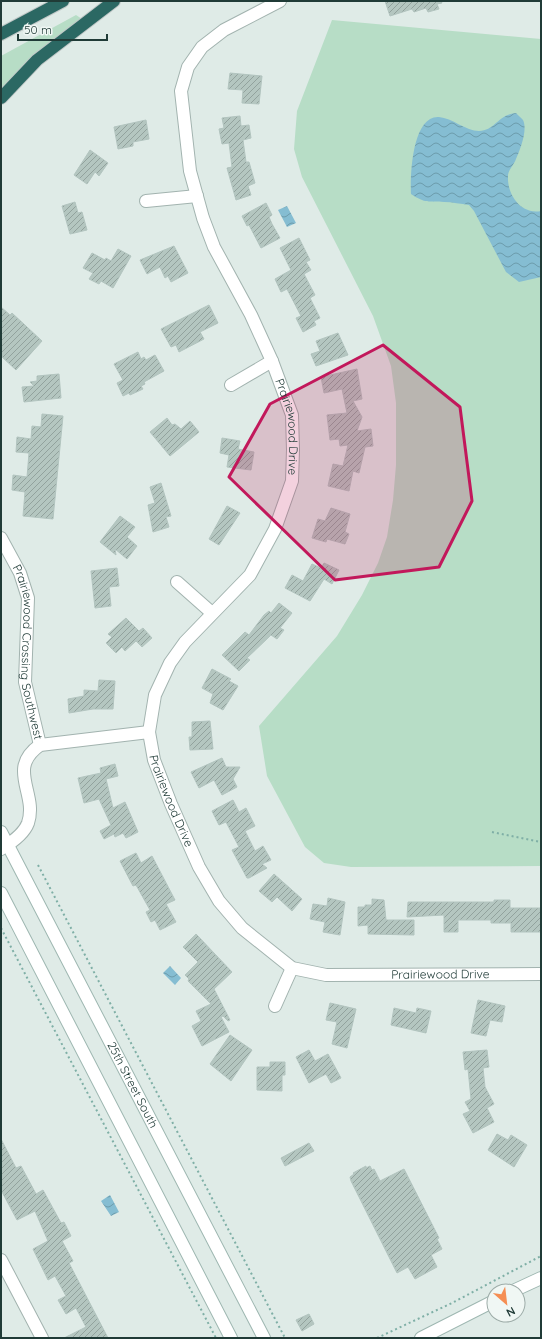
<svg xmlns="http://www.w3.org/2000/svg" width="542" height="1339" font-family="Quicksand,sans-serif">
  <defs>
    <pattern id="water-waves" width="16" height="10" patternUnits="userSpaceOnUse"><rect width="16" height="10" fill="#85bdd2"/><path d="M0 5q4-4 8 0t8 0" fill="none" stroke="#6c9bab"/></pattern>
    <pattern id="building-hatch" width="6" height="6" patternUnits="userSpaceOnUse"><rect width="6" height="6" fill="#b4c6c0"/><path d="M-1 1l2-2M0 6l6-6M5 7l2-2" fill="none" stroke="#92a29d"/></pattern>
  </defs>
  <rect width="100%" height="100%" fill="#dfebe7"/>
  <!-- green -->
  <path fill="#b7ddc6" d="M 76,15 L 82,19 L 1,92 L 1,56 Z
    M 332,20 L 541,39 L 541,866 L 351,867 L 324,863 L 305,847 L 267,776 L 259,726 L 337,636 L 362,595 L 378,563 L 387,537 L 393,500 L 396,465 L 396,403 L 391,366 L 373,316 L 302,177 L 294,149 L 297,111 Z"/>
  <!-- water -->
  <path fill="url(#water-waves)" d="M 516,113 C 518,115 521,118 523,120 C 528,130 520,150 516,159 C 514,165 508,170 508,176 C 507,195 521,215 541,211 L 541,277 L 519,282 L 506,272 L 474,211 L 469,205 C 461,204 452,202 444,202 C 428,201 426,204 411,194 C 410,176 412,115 439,117 C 452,118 466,131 479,131 C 496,130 497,115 516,113 Z
    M 287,206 L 296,223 L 287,227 L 278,210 Z
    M 170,966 L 181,978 L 175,985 L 163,973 Z
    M 110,1195 L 119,1212 L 111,1216 L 101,1201 Z"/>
  <!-- building -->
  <path fill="url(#building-hatch)" stroke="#b2c4bf" d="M 385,1 L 441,1 L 442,3 L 437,4 L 439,9 L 428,12 L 426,8 L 414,12 L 412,9 L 390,16 Z
    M 230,73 L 262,76 L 259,104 L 242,103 L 243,90 L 228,89 Z
    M 240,116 L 241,126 L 249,125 L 251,138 L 243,140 L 246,162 L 249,162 L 255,183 L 248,186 L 251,195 L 236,200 L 227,168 L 232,167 L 229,143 L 222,144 L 219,129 L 224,128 L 222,118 Z
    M 146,120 L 149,139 L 133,142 L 133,146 L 118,149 L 114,127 Z
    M 90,150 L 108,163 L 99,176 L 95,172 L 87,184 L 74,175 Z
    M 75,202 L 78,213 L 82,212 L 87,230 L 70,234 L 62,206 Z
    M 266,203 L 272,215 L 269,217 L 272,224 L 280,238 L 261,248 L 249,225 L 247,226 L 242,216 Z
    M 299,238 L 310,260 L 306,262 L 311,270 L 304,274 L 315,295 L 310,298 L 320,318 L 314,321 L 316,325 L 303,332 L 296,318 L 301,316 L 287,289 L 281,292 L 275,279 L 291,270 L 280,248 Z
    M 174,246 L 188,273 L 171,282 L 168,276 L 165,278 L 160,267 L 147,274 L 140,260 Z
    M 118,249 L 131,256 L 113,288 L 101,281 L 99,284 L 89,279 L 93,273 L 83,268 L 92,253 L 105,260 L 106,258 L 111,261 Z
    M 209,305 L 218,323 L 200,332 L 204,339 L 179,352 L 176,345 L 171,347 L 161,329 Z
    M 1,307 L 10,315 L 12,313 L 42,341 L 16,370 L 1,356 Z
    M 338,333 L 348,355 L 316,366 L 311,354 L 320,351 L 316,341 Z
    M 138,352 L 141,359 L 144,357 L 146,360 L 155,355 L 164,371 L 144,382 L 145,384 L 141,386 L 143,389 L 130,395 L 129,393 L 123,396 L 117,383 L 123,380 L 114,364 Z
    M 357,369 L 362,399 L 353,401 L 362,417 L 357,431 L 371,429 L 373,446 L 365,447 L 359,473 L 353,471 L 349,491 L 328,486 L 333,464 L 343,466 L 348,445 L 340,446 L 339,439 L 330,440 L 327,415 L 347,413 L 342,389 L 324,393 L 321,377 Z
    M 59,374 L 61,398 L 24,402 L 22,387 L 34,386 L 30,382 L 37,381 L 37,376 Z
    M 42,414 L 63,416 L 53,519 L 23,516 L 25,492 L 12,490 L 13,475 L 27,477 L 29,453 L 16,452 L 17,437 L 31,439 L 32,426 L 41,427 Z
    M 167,418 L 172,425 L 175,424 L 181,429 L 190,421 L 199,432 L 170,456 L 150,432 Z
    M 222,438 L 240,441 L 238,449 L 254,452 L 251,470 L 227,467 L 229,455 L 220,453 Z
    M 161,483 L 171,516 L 166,517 L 169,527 L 153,532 L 148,505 L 155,503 L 150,487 Z
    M 227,506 L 240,513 L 219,545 L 209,539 Z
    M 331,508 L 350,514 L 345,532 L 349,534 L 345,544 L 327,539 L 326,542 L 312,538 L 318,519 L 325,521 Z
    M 120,516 L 135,527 L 127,537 L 137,546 L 127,559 L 115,549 L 116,555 L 100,542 Z
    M 324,563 L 339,570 L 332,584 L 324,579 L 310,601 L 285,588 L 292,575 L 303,581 L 312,564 L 321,568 Z
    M 117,568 L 119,586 L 109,587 L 111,606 L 95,608 L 91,571 Z
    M 279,603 L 292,613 L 280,628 L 284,630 L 277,639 L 271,635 L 269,637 L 247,658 L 250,660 L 239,671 L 222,655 L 245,632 L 249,635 L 264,615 L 269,611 L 271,613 Z
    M 126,618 L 139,631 L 143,628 L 152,638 L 142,647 L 136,641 L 125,651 L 122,647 L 116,653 L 106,643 L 112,637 L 108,634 Z
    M 212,669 L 231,679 L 229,681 L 238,686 L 223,710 L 210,703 L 213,694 L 202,688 Z
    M 99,680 L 115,681 L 113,709 L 93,709 L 69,713 L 68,699 L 84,696 L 84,690 L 98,691 Z
    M 210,721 L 213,749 L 190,750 L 189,737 L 192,737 L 192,722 Z
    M 222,758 L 226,767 L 240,767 L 233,779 L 237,787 L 222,795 L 214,780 L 199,788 L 191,772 Z
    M 115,764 L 118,776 L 106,779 L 113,808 L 125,802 L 138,832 L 126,838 L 123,833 L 115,837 L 114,834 L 104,839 L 100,831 L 111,825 L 99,799 L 84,803 L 78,778 L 101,773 L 100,768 Z
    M 233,800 L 239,812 L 246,808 L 255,826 L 245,831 L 255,851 L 263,846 L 271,860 L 262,864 L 267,868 L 249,878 L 247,878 L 232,850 L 239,847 L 226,822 L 219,825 L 212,811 Z
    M 136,853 L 141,863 L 152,856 L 175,900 L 166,904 L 176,922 L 160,930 L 155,920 L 151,922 L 146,912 L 150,910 L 136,885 L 133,886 L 120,861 Z
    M 274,874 L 302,899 L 292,911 L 277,897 L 272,902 L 259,891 Z
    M 328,898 L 345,902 L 340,935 L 323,932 L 325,922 L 310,919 L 313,904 L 327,906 Z
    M 372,899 L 384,900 L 386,920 L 414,920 L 414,935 L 368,934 L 368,925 L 358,926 L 358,907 L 365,907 L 365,905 L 372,905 Z
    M 494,900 L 510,900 L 510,908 L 541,908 L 541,932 L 511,932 L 511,923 L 491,923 L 491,920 L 458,920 L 458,932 L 444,932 L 444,915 L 407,917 L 408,902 L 494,902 Z
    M 196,934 L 232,972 L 214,989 L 230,1020 L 228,1021 L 223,1016 L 221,1017 L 229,1032 L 202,1046 L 192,1026 L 201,1021 L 196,1011 L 211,1004 L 188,981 L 189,979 L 185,975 L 198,962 L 183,947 Z
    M 478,1000 L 505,1006 L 502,1022 L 490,1020 L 486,1036 L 471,1033 Z
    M 330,1003 L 356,1009 L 347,1048 L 332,1044 L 337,1022 L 326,1020 Z
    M 394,1008 L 416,1013 L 417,1008 L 431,1011 L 426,1033 L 391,1025 Z
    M 230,1035 L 252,1050 L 231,1081 L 210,1064 Z
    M 309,1050 L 315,1061 L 328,1054 L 341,1078 L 331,1083 L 326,1074 L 309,1083 L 296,1057 Z
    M 487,1050 L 489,1067 L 483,1068 L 485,1087 L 494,1104 L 487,1108 L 494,1122 L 473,1133 L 463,1114 L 470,1111 L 465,1102 L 471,1099 L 468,1069 L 465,1070 L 463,1052 Z
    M 270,1062 L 285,1062 L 285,1075 L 282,1075 L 282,1091 L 257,1090 L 257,1067 L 270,1067 Z
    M 497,1134 L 508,1140 L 511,1135 L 527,1145 L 514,1167 L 488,1150 Z
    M 1,1139 L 16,1168 L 21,1166 L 36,1194 L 43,1190 L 61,1223 L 64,1222 L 71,1236 L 62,1241 L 73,1261 L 69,1263 L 108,1338 L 64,1338 L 86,1327 L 76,1308 L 66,1314 L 58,1300 L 66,1296 L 55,1276 L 48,1280 L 33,1249 L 48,1241 L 35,1211 L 17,1220 L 1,1190 Z
    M 309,1143 L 314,1151 L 285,1166 L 281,1158 Z
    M 366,1166 L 366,1168 L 370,1166 L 372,1170 L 374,1169 L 380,1181 L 404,1169 L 439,1238 L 437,1239 L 442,1249 L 431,1255 L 437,1267 L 415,1279 L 408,1267 L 397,1273 L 351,1181 L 350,1177 L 354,1174 L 353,1173 Z
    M 309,1314 L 314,1324 L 302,1331 L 296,1320 Z"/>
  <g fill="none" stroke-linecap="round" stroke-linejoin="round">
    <defs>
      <g id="street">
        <path id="s1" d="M 280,1 L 224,30 L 202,47 L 188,67 L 181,91 L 190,171 L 203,218 L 214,247 L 251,315 L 272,361 L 292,415 L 293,450 L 292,481 L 275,529 L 250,575 L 185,642 L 170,663 L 155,695 L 149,732 L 154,760 L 171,804 L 199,867 L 219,901 L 242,928 L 292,968 L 326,975 L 541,974"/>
        <path d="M 146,201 L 197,196"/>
        <path d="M 231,385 L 272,361"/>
        <path id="s2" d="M 1,538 L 20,573 L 28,598 L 25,682 L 40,745"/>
        <path d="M 177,582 L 212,613"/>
        <path d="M 1,849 C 11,843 24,834 28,823 C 38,793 6,769 40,745 L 149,732"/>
        <path d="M 275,1006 L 292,968"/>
        <path d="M 1,1260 L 42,1338"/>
      </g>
      <g id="secondary">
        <path id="s3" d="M 1,832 L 264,1338"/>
        <path d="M 1,893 L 231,1338"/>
        <path d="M 513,1291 L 541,1278"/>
        <path d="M 421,1338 L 494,1301"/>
      </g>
      <path id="highway" d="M 1,34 L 63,1
        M 1,98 L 37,60 L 114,1"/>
    </defs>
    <!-- street casing -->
    <use href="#street" stroke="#a2b3af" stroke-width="14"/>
    <!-- secondary casing -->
    <use href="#secondary" stroke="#9eb7b1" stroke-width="14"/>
    <!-- highway casing -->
    <use href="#highway" stroke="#c1c8c7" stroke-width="14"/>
    <!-- path -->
    <path stroke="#7fafa6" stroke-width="2" stroke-dasharray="2 3" stroke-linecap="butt" d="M 492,832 L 541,842
      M 38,865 L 285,1338
      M 1,928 L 216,1338
      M 377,1338 L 452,1303 L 541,1256"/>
    <!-- street -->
    <use href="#street" stroke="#fff" stroke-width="12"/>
    <!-- secondary -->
    <use href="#secondary" stroke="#fff" stroke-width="12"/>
    <!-- highway -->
    <use href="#highway" stroke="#2b6863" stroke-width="12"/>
  </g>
  <!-- marked area -->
  <path fill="#c2185b" fill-opacity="0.2" stroke="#c2185b" stroke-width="3" stroke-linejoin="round" d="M 383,345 L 460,407 L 472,501 L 439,567 L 335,580 L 229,477 L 270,404 Z"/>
  <g text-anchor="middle" stroke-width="3" stroke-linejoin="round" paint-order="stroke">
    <!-- street labels -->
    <g font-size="12" fill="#203b37" stroke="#f0f7f4">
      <text dy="4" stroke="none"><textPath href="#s1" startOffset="497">Prairiewood Drive</textPath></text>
      <text dy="4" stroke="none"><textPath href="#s2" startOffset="120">Prairiewood Crossing Southwest</textPath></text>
      <text dy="4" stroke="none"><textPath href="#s1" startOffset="920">Prairiewood Drive</textPath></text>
      <text dy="4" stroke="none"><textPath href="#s1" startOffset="1280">Prairiewood Drive</textPath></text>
      <text dy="4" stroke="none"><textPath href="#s3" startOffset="285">25th Street South</textPath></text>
    </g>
  </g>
  <!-- border -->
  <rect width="542" height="1339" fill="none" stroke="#203b37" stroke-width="4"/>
  <!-- north arrow -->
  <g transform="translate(506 1303) rotate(152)"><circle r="19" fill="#f0f7f4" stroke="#9daca8"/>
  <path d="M0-3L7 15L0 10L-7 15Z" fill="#f58e53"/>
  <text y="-6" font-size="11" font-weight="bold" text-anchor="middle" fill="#203b37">N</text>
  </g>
  <!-- scale -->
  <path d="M18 34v6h89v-6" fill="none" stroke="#203b37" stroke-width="2"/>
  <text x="24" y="34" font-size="12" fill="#203b37" stroke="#f0f7f4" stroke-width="3" paint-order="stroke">50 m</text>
</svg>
